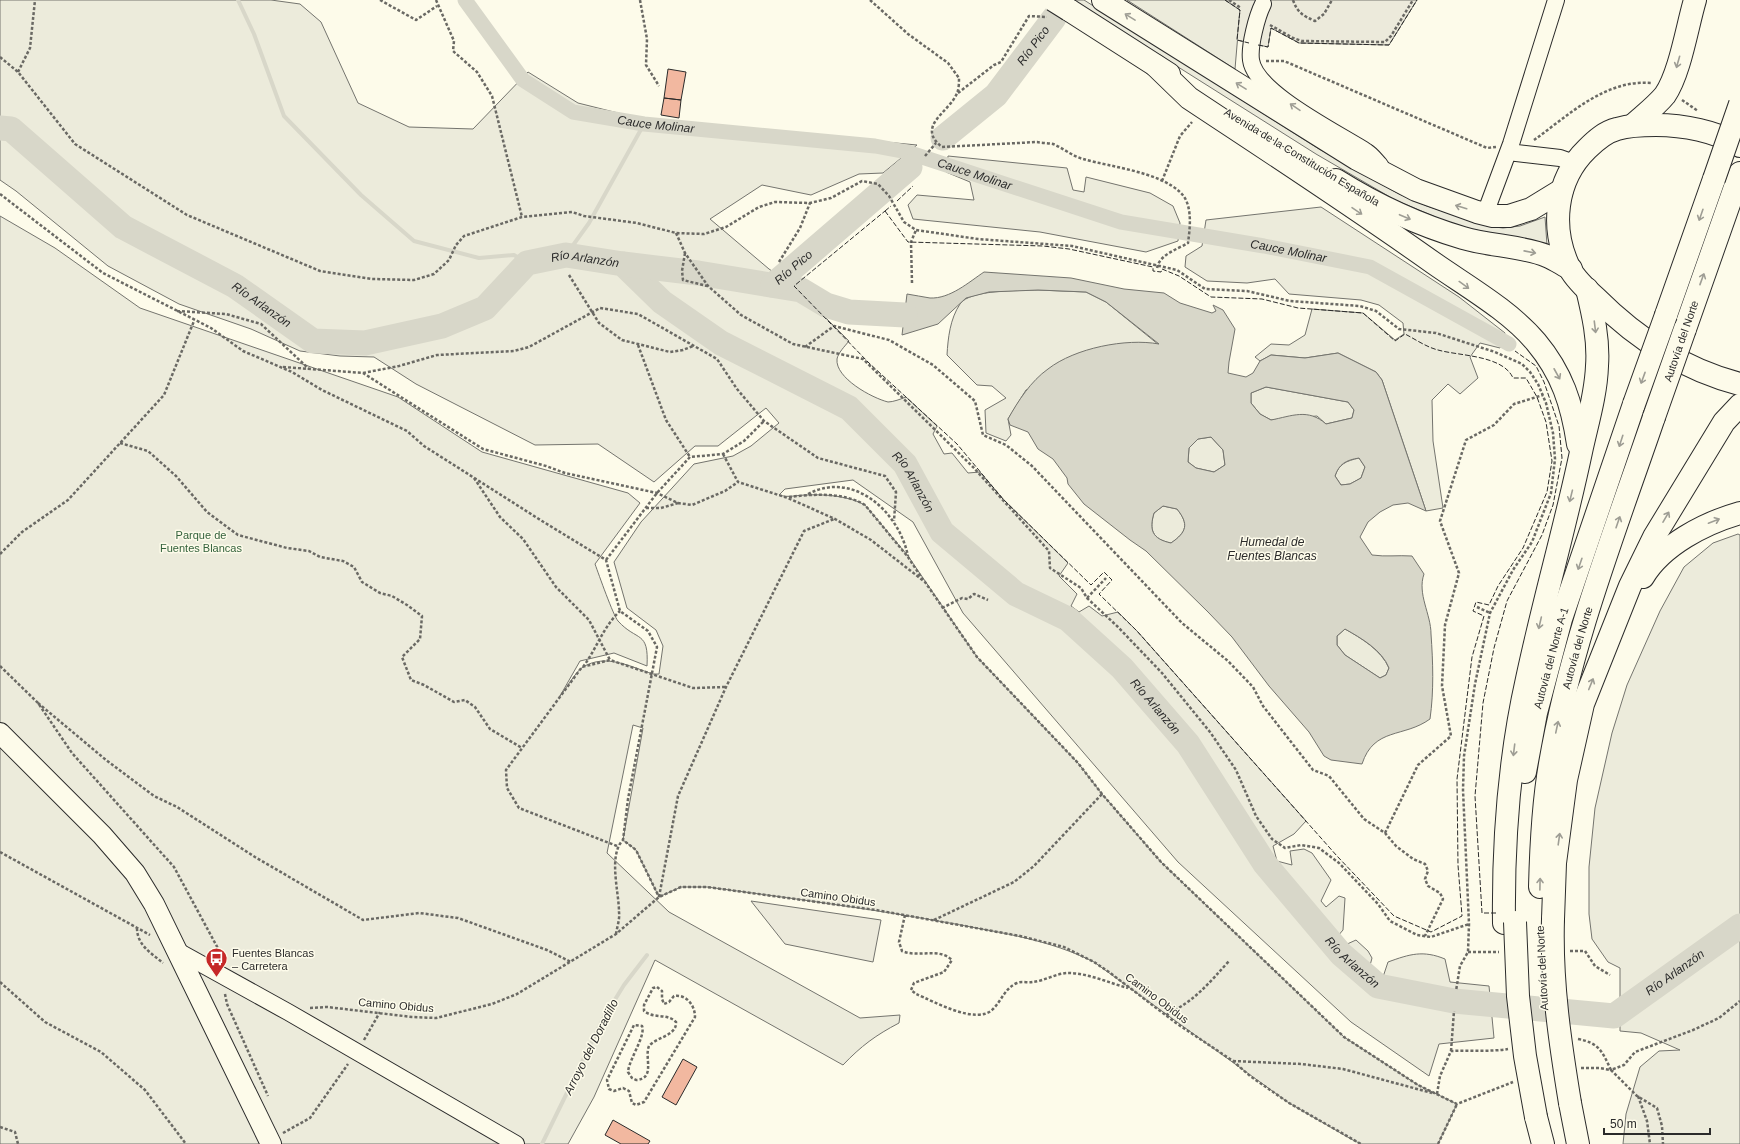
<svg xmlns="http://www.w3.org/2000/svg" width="1740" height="1144" font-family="Arial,sans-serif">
  <rect width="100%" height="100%" fill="#fdfbea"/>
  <!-- green -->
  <path fill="#ecebdb" stroke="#74746e" d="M 0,0 L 271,0 L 300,4 L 321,22 L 358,103 L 409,127 L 473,129 L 528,72 L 578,103 L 642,119 L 917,145 L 883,173 L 859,174 L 811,195 L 762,185 L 710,219 L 769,269 L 794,286 L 849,341 C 845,346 838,353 837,359 C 835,378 872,398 888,402 C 893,402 901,399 906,397 L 937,426 L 933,434 L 944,454 L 952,453 L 968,473 L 980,472 L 1003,499 L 1068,563 L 1059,576 L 1077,594 L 1071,606 L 1079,612 L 1089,606 L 1102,616 L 1118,612 L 1137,631 L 1306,821 L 1294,834 L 1273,846 L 1277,861 L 1292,865 L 1290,851 L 1304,849 L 1312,853 L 1331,880 L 1321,901 L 1326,907 L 1339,896 L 1345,898 L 1343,930 L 1337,937 L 1345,945 L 1356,940 L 1368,951 L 1372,958 L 1368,973 L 1383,977 L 1388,962 C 1410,954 1423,950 1445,959 L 1450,982 L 1489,986 L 1494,1038 L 1439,1044 L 1429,1076 L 1351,1022 L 1178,862 L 963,613 L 913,522 L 853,480 L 785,489 L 779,495 C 789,498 796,495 807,495 C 825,494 849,496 865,505 L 908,556 L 977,657 L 1078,763 L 1102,794 L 1161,862 L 1344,1037 L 1418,1085 L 1457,1104 L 1438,1144 L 1361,1144 L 1351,1139 L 1289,1103 L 1094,962 C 1050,940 1003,933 955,924 C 873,909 790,898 707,887 L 681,887 L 659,897 L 636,850 L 623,840 L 643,728 L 633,725 L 607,853 L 669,912 L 860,1018 L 900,1015 L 899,1023 C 876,1035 861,1046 843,1065 L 655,960 L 594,1097 L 568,1144 L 0,1144 L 0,216 L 55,248 L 140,308 L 398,397 L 482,452 L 628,493 L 640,503 L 595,564 C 599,575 613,615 618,621 C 637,642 649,630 647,666 L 614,653 L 580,661 L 560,696 C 566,689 576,671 583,667 C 606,653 631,667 653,674 L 659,674 L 663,646 L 656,630 L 627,608 L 614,562 L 641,522 L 694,464 L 733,456 L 751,446 L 779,423 L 766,408 L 718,446 L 695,446 L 654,482 L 598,444 L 535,445 L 416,384 L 374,357 L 340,356 L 300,351 L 251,329 L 179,304 L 108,266 L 16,191 L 0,180 Z
    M 1072,0 L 1084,0 L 1319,149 L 1399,194 L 1427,206 L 1487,226 L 1503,228 L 1520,226 L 1545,217 L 1547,245 L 1457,226 L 1395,200 L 1316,154 Z
    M 1127,0 L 1225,0 L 1240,10 L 1235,69 Z
    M 948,156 L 1067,168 L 1073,190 L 1084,192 L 1086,177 L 1150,193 L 1173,206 L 1180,223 L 1178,241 L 1146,252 L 1040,232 L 913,219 L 908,205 L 917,195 L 974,200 L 970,182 L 946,172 Z
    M 1321,207 L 1459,297 L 1505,333 L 1500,348 L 1480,343 L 1470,357 L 1478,378 L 1460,394 L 1448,384 L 1432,400 L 1433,441 L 1443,508 L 1426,511 L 1382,380 L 1376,372 L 1338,353 L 1305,358 L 1271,355 L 1260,361 L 1255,357 L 1271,344 L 1289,345 L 1305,335 L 1312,309 L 1363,313 L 1395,340 L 1404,334 L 1403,323 L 1379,305 L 1361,300 L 1289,294 L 1275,279 L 1247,283 L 1207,281 L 1185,267 L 1186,256 L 1202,246 L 1206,220 Z
    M 1038,290 L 1086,292 L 1106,302 L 1159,345 L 1026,390 L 1008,419 L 1011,435 L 1006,441 L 986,433 L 985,410 L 1006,398 L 992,386 L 977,385 L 947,355 C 948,338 950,319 960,304 C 970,289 1020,291 1038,290 Z
    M 1266,387 L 1348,402 L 1354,410 L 1352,418 L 1326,424 L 1317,416 L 1271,420 L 1260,414 L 1251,403 L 1251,393 Z
    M 1211,437 L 1223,450 L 1225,465 L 1214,472 L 1196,468 L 1188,462 L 1189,448 L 1198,439 Z
    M 1359,458 L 1365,467 L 1361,478 L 1350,484 L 1341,485 L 1335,476 C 1339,464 1346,461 1359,458 Z
    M 1163,506 L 1177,509 C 1189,524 1187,532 1171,543 C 1152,539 1149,530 1154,513 Z
    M 1738,534 L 1740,535 L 1740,1144 L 1623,1144 L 1626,1114 L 1640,1067 L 1659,1051 L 1680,1050 L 1641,1033 L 1620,1031 L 1620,968 L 1608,962 L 1592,939 L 1589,914 L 1589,867 L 1595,808 L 1612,733 L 1627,685 L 1660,611 L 1684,567 L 1713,543 Z
    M 1345,629 C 1361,638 1381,650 1389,668 L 1386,675 L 1380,678 L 1345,655 L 1337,645 L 1337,636 Z"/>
  <!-- parking -->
  <path fill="#eceadb" stroke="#74746e" d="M 1225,0 L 1417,0 L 1389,45 L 1299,43 L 1271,28 L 1268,47 L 1237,40 L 1240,10 Z
    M 751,901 L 881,920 L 873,962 L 785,944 Z"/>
  <!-- water -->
  <path fill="#d8d7c9" stroke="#74746e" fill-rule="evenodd" d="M 984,272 L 1071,278 L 1124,289 L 1164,293 L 1180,303 L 1212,313 L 1216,311 L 1213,305 L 1223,310 L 1235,329 L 1229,362 L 1228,373 L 1246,377 L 1253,373 L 1260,361 L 1271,355 L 1305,358 L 1338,353 L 1376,372 L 1382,380 L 1426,511 L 1408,503 L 1393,505 L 1380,512 L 1368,522 L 1360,537 L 1372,555 C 1386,557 1398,555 1412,556 L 1424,574 C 1417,594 1431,614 1431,634 C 1433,662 1434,691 1430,719 C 1404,738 1374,727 1362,764 L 1331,760 L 1324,756 L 1309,732 L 1269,686 L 1232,637 L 1208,612 L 1146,551 L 1130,540 L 1084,504 L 1068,484 L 1067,478 L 1053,459 L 1038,449 L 1028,432 L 1010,425 L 1008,419 C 1018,401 1031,381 1048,369 C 1075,348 1126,338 1159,344 L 1106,302 L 1086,292 L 1038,290 L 989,292 L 966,298 L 938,324 L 902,335 L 907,294 C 915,295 922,297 930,298 C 950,299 969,282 984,272 ZM 1266,387 L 1348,402 L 1354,410 L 1352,418 L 1326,424 C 1308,408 1292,416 1271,420 L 1260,414 L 1251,403 L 1251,393 ZM 1211,437 L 1223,450 L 1225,465 L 1214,472 L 1196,468 L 1188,462 L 1189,448 L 1198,439 ZM 1359,458 L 1365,467 L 1361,478 L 1350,484 L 1341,485 L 1335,476 C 1339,464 1346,460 1359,458 ZM 1163,506 L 1177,509 C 1189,524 1187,532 1171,543 C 1152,539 1149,530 1154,513 ZM 1345,629 C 1361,638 1382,650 1389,668 L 1386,675 L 1380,678 L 1345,655 L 1337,645 L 1337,636 Z"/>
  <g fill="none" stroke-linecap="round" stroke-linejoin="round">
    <!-- stream -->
    <path stroke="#d8d7c9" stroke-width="4" d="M 238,0 L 254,34 L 284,116 L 361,195 L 414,241 L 479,258 L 514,255 L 527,263
      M 566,255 L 589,223 L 644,124
      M 542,1144 L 603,1019 L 624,985 L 647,955"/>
    <!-- canal -->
    <path stroke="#d8d7c9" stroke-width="15" id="s1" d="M 465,0 L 523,80 L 573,112 L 644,124 L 875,146 L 907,152 L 1121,222 L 1264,246 L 1370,267 L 1509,344"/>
    <!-- river -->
    <g stroke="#d8d7c9" stroke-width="25">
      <path id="s2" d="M 0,128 L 11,129 L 123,227 L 235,286 L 313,341 L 365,343 L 442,326 L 485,308 L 527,263 L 566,255 L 623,264 L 662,302 L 721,343 L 849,408 L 905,464 L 942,532 L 1016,594 L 1068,619 L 1122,668 L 1188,744 L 1265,864 L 1341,954 L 1378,986 L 1454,1001 L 1614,1016 L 1740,926"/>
      <path id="s3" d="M 943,138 L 996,95 L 1054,18"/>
      <path d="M 623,264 L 698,273 L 801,290 L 826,305 L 849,312 L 905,315"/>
      <path id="s4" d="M 773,285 L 910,167"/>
    </g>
  </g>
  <!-- building -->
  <path fill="#f2b8a0" stroke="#2b2b2b" d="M 668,69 L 686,72 L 681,100 L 664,98 Z
    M 664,98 L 681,100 L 679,118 L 661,115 Z
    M 683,1059 L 697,1067 L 676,1105 L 662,1097 Z
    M 613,1120 L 650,1141 L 648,1144 L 621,1144 L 605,1135 Z"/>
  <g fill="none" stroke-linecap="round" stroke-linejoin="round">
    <defs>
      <path id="minor" d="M 1263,4 C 1257,16 1249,46 1251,60 C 1255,93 1340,134 1367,152 C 1372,155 1376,161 1380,165
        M 1508,152 L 1560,158 L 1574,163
        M 1485,214 L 1511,144 L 1556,0
        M 176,950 L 288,1012 L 516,1144"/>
      <path id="major" d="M 0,733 L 102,835 L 135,873 L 154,904 L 271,1144"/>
      <g id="highway">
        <path d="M 1103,0 L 1357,159 L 1416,190 L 1477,212 L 1493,216 L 1509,216 L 1531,209 L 1562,190"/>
        <path d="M 1069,10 L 1169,74"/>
        <path d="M 1156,66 L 1189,98 C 1272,153 1355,207 1435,264 C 1468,287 1510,311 1536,342 C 1562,373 1572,404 1578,444"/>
        <path d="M 1633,125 C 1644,115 1656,106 1665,95 C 1680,73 1687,27 1695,0"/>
        <path d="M 1740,146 C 1716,131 1683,125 1656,125 C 1642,125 1630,125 1617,129 C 1605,132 1596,140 1587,149 C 1555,180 1550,229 1570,269 C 1576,280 1587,290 1596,298 C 1636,338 1685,370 1740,384"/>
        <path d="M 1336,180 C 1376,205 1419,225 1463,238 C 1490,246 1522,246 1547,256 C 1555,259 1563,265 1571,269"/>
        <path d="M 1666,315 L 1714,179"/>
        <path d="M 1685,329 L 1740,173"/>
        <path d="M 1643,577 C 1662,545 1705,523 1740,513"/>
        <path id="s5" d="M 1525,772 L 1536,713 L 1561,619 L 1634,404"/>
        <path id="s6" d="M 1540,887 C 1541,847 1543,804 1550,764 C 1570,645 1615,531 1654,417"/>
        <path d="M 1553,919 L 1555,863 L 1566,780 L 1583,704 L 1630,586 L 1654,537 L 1724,422 L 1740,405"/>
        <path d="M 1504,923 C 1503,841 1509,759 1527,679 C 1543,603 1565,528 1581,452 C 1587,424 1596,395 1597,366 C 1599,340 1593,314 1587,289"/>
        <path d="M 1570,1103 L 1578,1144"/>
        <path d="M 1536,1117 L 1543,1144"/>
      </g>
    </defs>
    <!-- minor casing -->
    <use href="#minor" stroke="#2b2b2b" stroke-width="18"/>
    <!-- major casing -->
    <use href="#major" stroke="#2b2b2b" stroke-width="22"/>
    <!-- highway casing -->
    <use href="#highway" stroke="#2b2b2b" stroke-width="24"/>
    <!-- path -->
    <path stroke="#6a6964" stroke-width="2.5" stroke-dasharray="3 2" stroke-linecap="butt" d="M 380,0 L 416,20 L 437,6
      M 436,0 L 454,41 L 453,51 L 477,72 L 492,96 L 522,217
      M 640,0 L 647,39 L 646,65 L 659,86
      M 870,0 L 908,34 L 948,63 L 959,78 C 959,82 959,89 957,93 C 950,112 915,126 942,147 L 1037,142 C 1042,143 1048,143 1053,144 C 1063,148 1072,156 1083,159 C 1111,167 1160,172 1181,193 C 1193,205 1190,228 1188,243 C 1178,249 1158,255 1157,269
      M 1229,0 L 1241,8
      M 1293,0 C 1297,12 1303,16 1315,21 L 1324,14 L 1332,0
      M 1270,25 L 1293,38 L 1302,41 L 1385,42 L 1391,36 L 1413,0
      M 0,57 L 18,72 L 75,144 L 187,215 L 320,271 L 372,279 L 414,280 L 434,274 L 449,260 L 456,245 L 464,236 L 522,217 L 572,212 L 584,216 L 637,223 L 676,233 L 704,234 L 726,227 L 759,207 L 775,202 L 810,203 L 831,198 L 862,181 L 878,184 L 889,196 L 904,222 L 916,230 L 978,239 L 1072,246 L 1177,270 L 1205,289 L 1247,291 L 1290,301 L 1360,306 L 1376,311 L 1399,329 L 1436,333 L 1495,352 L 1522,364 L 1530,372 L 1538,384 L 1546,403 L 1553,433 L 1555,459 L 1551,493 L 1532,542 L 1513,570 L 1490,613 L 1475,684 L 1464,756 L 1463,790 L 1469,924 L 1468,952 L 1460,966 L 1456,991
      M 1266,61 L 1284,61 L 1487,148 L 1496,147
      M 18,72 L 30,48 L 35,0
      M 958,93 L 994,65 L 1001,62 L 1029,16 L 1047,17
      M 1682,100 L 1698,111
      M 1534,140 C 1569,115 1605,79 1652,83
      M 925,156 L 936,143
      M 1162,181 L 1180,136 L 1192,122
      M 0,194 L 103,273 L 211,328 L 243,351 L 292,372 L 322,390 L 407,431 L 424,446 L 542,521 L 606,560 L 620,611 L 648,631 L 657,647 L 628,799 L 623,840 L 636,850 L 659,897
      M 676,233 L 685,253 L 708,286 L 741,315 L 793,344 L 863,359 L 973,467 L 1049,551 L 1050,568 L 1081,588 L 1087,598 L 1118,627 L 1162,673 L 1210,732 L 1236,770 L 1256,816 L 1272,839 L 1285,848 L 1301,845 L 1319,848 L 1339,863 L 1378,904 L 1390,921 L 1417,935 L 1431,937 L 1469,924
      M 685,253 L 682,271 L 683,280 L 707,286
      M 779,262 L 800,228 L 810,203
      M 569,275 L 599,323 L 622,340 L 670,352 L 683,350 L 693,346
      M 912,283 L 911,242 L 916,230
      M 177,311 L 226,314 L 261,324 L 309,369
      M 638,345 L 666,420 L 690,457
      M 805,347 L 834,326 L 889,340 L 933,365 L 975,401 L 983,435 L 1006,445 L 1032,466 L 1182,623 L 1228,661 L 1253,687 L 1263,706 L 1313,770 L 1329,776 L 1364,819 L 1385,833 L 1396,846 L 1413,859 L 1425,864 L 1428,871 L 1425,879 L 1428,886 L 1440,893 L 1443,899 L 1425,936
      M 283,367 L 363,373 L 483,449 L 546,466 L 565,473 L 657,493 L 678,503 L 692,505 L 725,491 L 738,482
      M 363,373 L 399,366 L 437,355 L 514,351 L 529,347 L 600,308 L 638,314 L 717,359 L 737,389 L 764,421 L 818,458 L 885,476 L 896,492 L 894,521
      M 120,443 L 148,451 L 176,476 L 207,512 L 238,535 L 287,548 L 309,551 L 320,557 L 343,561 L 354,567 L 362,582 L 380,593 L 392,596 L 407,605 L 422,616 L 420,639 L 402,657 L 411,680 L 424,685 L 454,702 L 465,700 L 475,707 L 490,729 L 522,748
      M 723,454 L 738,482 L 788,498 L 835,519 L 871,540 L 925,582 L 977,657 L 1078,763 L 1102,794 L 1161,862 L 1344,1037 L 1418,1085 L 1457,1104 L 1513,1082
      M 474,478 L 500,517 L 523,539 L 556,587 L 589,620 L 610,660
      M 808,494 C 854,470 899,512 908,556
      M 789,497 C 813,494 844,492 865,505 L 908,557 L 923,580
      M 646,508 L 661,508 L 678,503
      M 0,554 L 22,532 L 68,500 L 164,395 L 194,321
      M 606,560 L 657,493 L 690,457 L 723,454 L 744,441 L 764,421
      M 1087,598 L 1106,578
      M 1477,607 L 1490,613
      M 942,608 L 962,598 L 968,599 L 974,594 L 988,600
      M 0,666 L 38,703 L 72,753 L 174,867 L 221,954 L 222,960
      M 583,667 C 597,648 603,627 620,611
      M 38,703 L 106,760 L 154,796 L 177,807 L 255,857 L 363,920 L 419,913 L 458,918 L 547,950 L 571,962
      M 1385,833 L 1418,765 L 1451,736 L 1442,686 L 1445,625 L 1459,573 L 1440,521 L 1466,440 L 1494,425 L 1514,404 L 1543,395
      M 617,846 L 519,808 L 507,788 L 506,770 L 582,667 L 610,660 L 693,688 L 726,687
      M 0,852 L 150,935
      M 659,897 L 678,796 L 726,687 L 804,531 L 834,519
      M 905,915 L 899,942 L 902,951 C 919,958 938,947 952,960 L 944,972 L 914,983 L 911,990 L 916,994 C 933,1001 977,1026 993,1009 C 1002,1000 1005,988 1017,983 C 1022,981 1028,983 1033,982 C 1044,981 1057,973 1068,973 C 1088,973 1109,983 1128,988
      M 934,920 L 1014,882 L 1034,866 L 1102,794
      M 137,928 C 137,945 151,953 163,963
      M 616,934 C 617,927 620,919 619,912 C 619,892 608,855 623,840
      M 1570,951 L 1585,951 L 1595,966 L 1610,975
      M 1468,952 L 1499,952
      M 0,982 L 45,1022 L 101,1052 L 145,1090 L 186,1144
      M 657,987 L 662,991 L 662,999 L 664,1004 L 669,1002 L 674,996 C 686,994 695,1005 695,1017 L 644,1102 L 636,1105 L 632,1103 L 629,1091 L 623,1088 L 614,1091 L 609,1089 L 607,1080 L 634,1025 L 642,1026 C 646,1036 629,1059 628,1072 L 632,1078 L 636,1080 C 656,1079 644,1057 649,1046 C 656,1037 677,1036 676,1022 C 667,1013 654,1019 644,1011 L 644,1005 L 653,988 Z
      M 225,994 L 227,1004 L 268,1096
      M 310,1008 L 327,1007 L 412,1017 L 436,1018 L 492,1004 L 517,994 L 616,934 L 659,897 L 681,887 L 707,887 L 876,910 L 1020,936 L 1064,947 L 1094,962 L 1109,972 L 1176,1023 L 1233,1061 L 1250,1076 L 1289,1103 L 1361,1144
      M 1166,1015 C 1196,1000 1208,984 1230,960
      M 1578,1039 C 1599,1043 1602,1051 1611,1070 L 1624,1065 L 1635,1052 L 1693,1030 L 1719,1018 L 1740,1001
      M 364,1040 L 380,1012
      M 1451,1051 L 1454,1011
      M 1233,1061 L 1301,1064 L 1343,1069 L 1432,1093
      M 1581,1068 L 1599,1068 L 1611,1070 L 1637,1096 L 1657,1108 L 1662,1126 L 1663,1144
      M 1437,1094 L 1440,1076 L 1451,1051 C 1470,1050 1490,1052 1508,1049
      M 1638,1096 L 1647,1121 L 1650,1144
      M 0,1127 L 15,1132 L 18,1144
      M 283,1133 L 310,1118 L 348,1064
      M 1438,1144 L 1457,1104"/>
    <!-- minor -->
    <use href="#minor" stroke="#fdfbea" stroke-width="16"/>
    <!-- major -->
    <use href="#major" stroke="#fdfbea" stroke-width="20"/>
    <!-- highway -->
    <use href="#highway" stroke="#fdfbea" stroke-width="22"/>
    <defs>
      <path id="highway-bridge" d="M 1053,0 L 1069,10
        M 1714,179 L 1740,104
        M 1634,404 L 1666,315
        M 1654,417 L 1685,329
        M 1553,919 C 1551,982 1560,1042 1570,1103
        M 1515,922 L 1518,996 L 1525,1056 L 1536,1117"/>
    </defs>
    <!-- highway-bridge casing -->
    <use href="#highway-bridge" stroke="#2b2b2b" stroke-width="24" stroke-linecap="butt"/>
    <!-- highway-bridge -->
    <use href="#highway-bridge" stroke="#fdfbea" stroke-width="22"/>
    <!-- fence -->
    <path stroke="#2b2b2b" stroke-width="1" stroke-dasharray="5 2" stroke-linecap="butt" d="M 1225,0 L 1240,10 L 1237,40 L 1249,43
      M 1258,45 L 1268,47 L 1271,28 L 1299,43 L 1389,45 L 1417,0
      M 897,201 L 913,186
      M 885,211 L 908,242 L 1043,246 L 1069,249 L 1153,267 L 1153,271 L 1161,272 L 1162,269 L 1179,276 L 1211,297 L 1262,299 L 1298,308 L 1363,313 L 1395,341 L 1405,334 C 1415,339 1426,347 1438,350 C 1459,356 1503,355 1513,378 L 1526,378 L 1537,397 L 1546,422 L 1552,461 L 1547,492 L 1523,548 L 1498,586 L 1489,605 L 1476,602 L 1473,611 L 1484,616 L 1472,657 L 1457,779 L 1458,865 L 1462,916 L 1431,932 L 1394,916 L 1337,856 L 1137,631 L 1099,594 L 1112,580 L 1104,572 L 1091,585 L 1003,499 L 957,444 L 869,363 L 794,286 Z
      M 885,211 L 891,206
      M 1496,913 L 1482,913 L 1475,796 L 1483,703 L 1494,648 L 1507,601 L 1542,535 L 1553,505 L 1562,458 L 1559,426 L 1544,382 L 1536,366 L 1515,351"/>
  </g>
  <!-- one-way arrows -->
  <defs><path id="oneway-shaft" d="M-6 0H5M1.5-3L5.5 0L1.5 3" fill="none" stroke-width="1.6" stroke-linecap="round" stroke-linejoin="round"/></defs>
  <g stroke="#9e9d94">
    <use href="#oneway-shaft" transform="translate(1130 17) rotate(-148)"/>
    <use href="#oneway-shaft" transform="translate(1678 62) rotate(106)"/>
    <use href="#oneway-shaft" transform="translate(1241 86) rotate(-148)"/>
    <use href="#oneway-shaft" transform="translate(1295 107) rotate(-146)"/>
    <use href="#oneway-shaft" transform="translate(1461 207) rotate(-163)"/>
    <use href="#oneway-shaft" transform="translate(1357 211) rotate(34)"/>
    <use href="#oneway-shaft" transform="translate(1701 215) rotate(109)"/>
    <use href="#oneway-shaft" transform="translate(1405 217) rotate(23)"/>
    <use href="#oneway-shaft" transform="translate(1530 252) rotate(11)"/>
    <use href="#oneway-shaft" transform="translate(1702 279) rotate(-70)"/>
    <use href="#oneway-shaft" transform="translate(1464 285) rotate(36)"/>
    <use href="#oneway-shaft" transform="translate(1595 327) rotate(83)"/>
    <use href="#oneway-shaft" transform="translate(1557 374) rotate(61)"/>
    <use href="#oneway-shaft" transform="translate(1643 378) rotate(110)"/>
    <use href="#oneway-shaft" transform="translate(1621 441) rotate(108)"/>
    <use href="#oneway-shaft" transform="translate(1571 496) rotate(104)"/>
    <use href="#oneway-shaft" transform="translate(1666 517) rotate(-60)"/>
    <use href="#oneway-shaft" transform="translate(1714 521) rotate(-21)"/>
    <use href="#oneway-shaft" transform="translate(1618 522) rotate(-71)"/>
    <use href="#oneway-shaft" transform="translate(1580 564) rotate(109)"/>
    <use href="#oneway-shaft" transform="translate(1540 623) rotate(103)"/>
    <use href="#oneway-shaft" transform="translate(1591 684) rotate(-68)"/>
    <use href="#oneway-shaft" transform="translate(1557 727) rotate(-78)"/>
    <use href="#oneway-shaft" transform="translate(1514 750) rotate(97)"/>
    <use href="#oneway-shaft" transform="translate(1559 839) rotate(-82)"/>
    <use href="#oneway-shaft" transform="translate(1540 884) rotate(-89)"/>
  </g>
  <!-- icons -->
  <defs>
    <symbol id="bus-pin" viewBox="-11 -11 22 30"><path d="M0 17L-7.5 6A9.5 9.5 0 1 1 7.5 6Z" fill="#c62828" stroke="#fdfbea"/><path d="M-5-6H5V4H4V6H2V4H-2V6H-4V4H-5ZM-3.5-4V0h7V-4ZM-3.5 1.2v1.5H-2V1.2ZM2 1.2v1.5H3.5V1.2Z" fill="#fff"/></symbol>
  </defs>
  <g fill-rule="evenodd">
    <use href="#bus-pin" x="204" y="946" width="25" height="34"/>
  </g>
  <g text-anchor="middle" stroke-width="3" stroke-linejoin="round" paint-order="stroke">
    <!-- street labels -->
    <g font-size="11" fill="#2b2b2b" stroke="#fdfbea">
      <text transform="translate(1302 157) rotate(31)" y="4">Avenida de la Constitución Española</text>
      <text transform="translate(1681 341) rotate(-71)" y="4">Autovía del Norte</text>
      <text dy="4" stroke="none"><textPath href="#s6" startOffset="243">Autovía del Norte</textPath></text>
      <text dy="4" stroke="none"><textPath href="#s5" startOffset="117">Autovía del Norte A-1</textPath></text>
      <text transform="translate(838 897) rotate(8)" y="4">Camino Obidus</text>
      <text transform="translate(1542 968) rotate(-93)" y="4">Autovía del Norte</text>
      <text transform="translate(1157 998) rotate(37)" y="4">Camino Obidus</text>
      <text transform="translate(396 1005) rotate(5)" y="4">Camino Obidus</text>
    </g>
    <!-- park labels -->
    <g font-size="11" fill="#34623c" stroke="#fdfbea">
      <text x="201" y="539">Parque de<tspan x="201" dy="13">Fuentes Blancas</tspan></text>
    </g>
    <!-- poi labels -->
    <g font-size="11" fill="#2b2b2b" stroke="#fdfbea" text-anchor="start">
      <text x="232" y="957">Fuentes Blancas<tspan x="232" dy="13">– Carretera</tspan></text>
    </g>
    <!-- water labels -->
    <g font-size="12" font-style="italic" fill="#2b2b2b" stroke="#fdfbea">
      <text dy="4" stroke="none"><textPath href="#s3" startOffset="130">Río Pico</textPath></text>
      <text dy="4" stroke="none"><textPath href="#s1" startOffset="242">Cauce Molinar</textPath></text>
      <text dy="4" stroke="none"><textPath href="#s1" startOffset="566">Cauce Molinar</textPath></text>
      <text dy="4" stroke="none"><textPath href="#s1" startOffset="890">Cauce Molinar</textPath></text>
      <text dy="4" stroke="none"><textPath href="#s2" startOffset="680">Río Arlanzón</textPath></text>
      <text dy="4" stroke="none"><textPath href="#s4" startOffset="27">Río Pico</textPath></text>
      <text dy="4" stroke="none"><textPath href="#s2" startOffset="319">Río Arlanzón</textPath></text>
      <text dy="4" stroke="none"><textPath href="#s2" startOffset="1087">Río Arlanzón</textPath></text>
      <text x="1272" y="546">Humedal de<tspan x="1272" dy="14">Fuentes Blancas</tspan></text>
      <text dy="4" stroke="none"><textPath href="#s2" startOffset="1423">Río Arlanzón</textPath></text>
      <text dy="4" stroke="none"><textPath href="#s2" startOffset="1747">Río Arlanzón</textPath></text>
      <text dy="4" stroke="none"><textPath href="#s2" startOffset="2095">Río Arlanzón</textPath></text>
      <text transform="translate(591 1047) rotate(-63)" y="4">Arroyo del Doradillo</text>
    </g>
  </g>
  <!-- scale -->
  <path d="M1604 1128v6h106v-6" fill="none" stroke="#2b2b2b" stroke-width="2"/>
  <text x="1610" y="1128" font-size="12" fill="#2b2b2b" stroke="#fdfbea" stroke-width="3" paint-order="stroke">50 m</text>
</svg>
